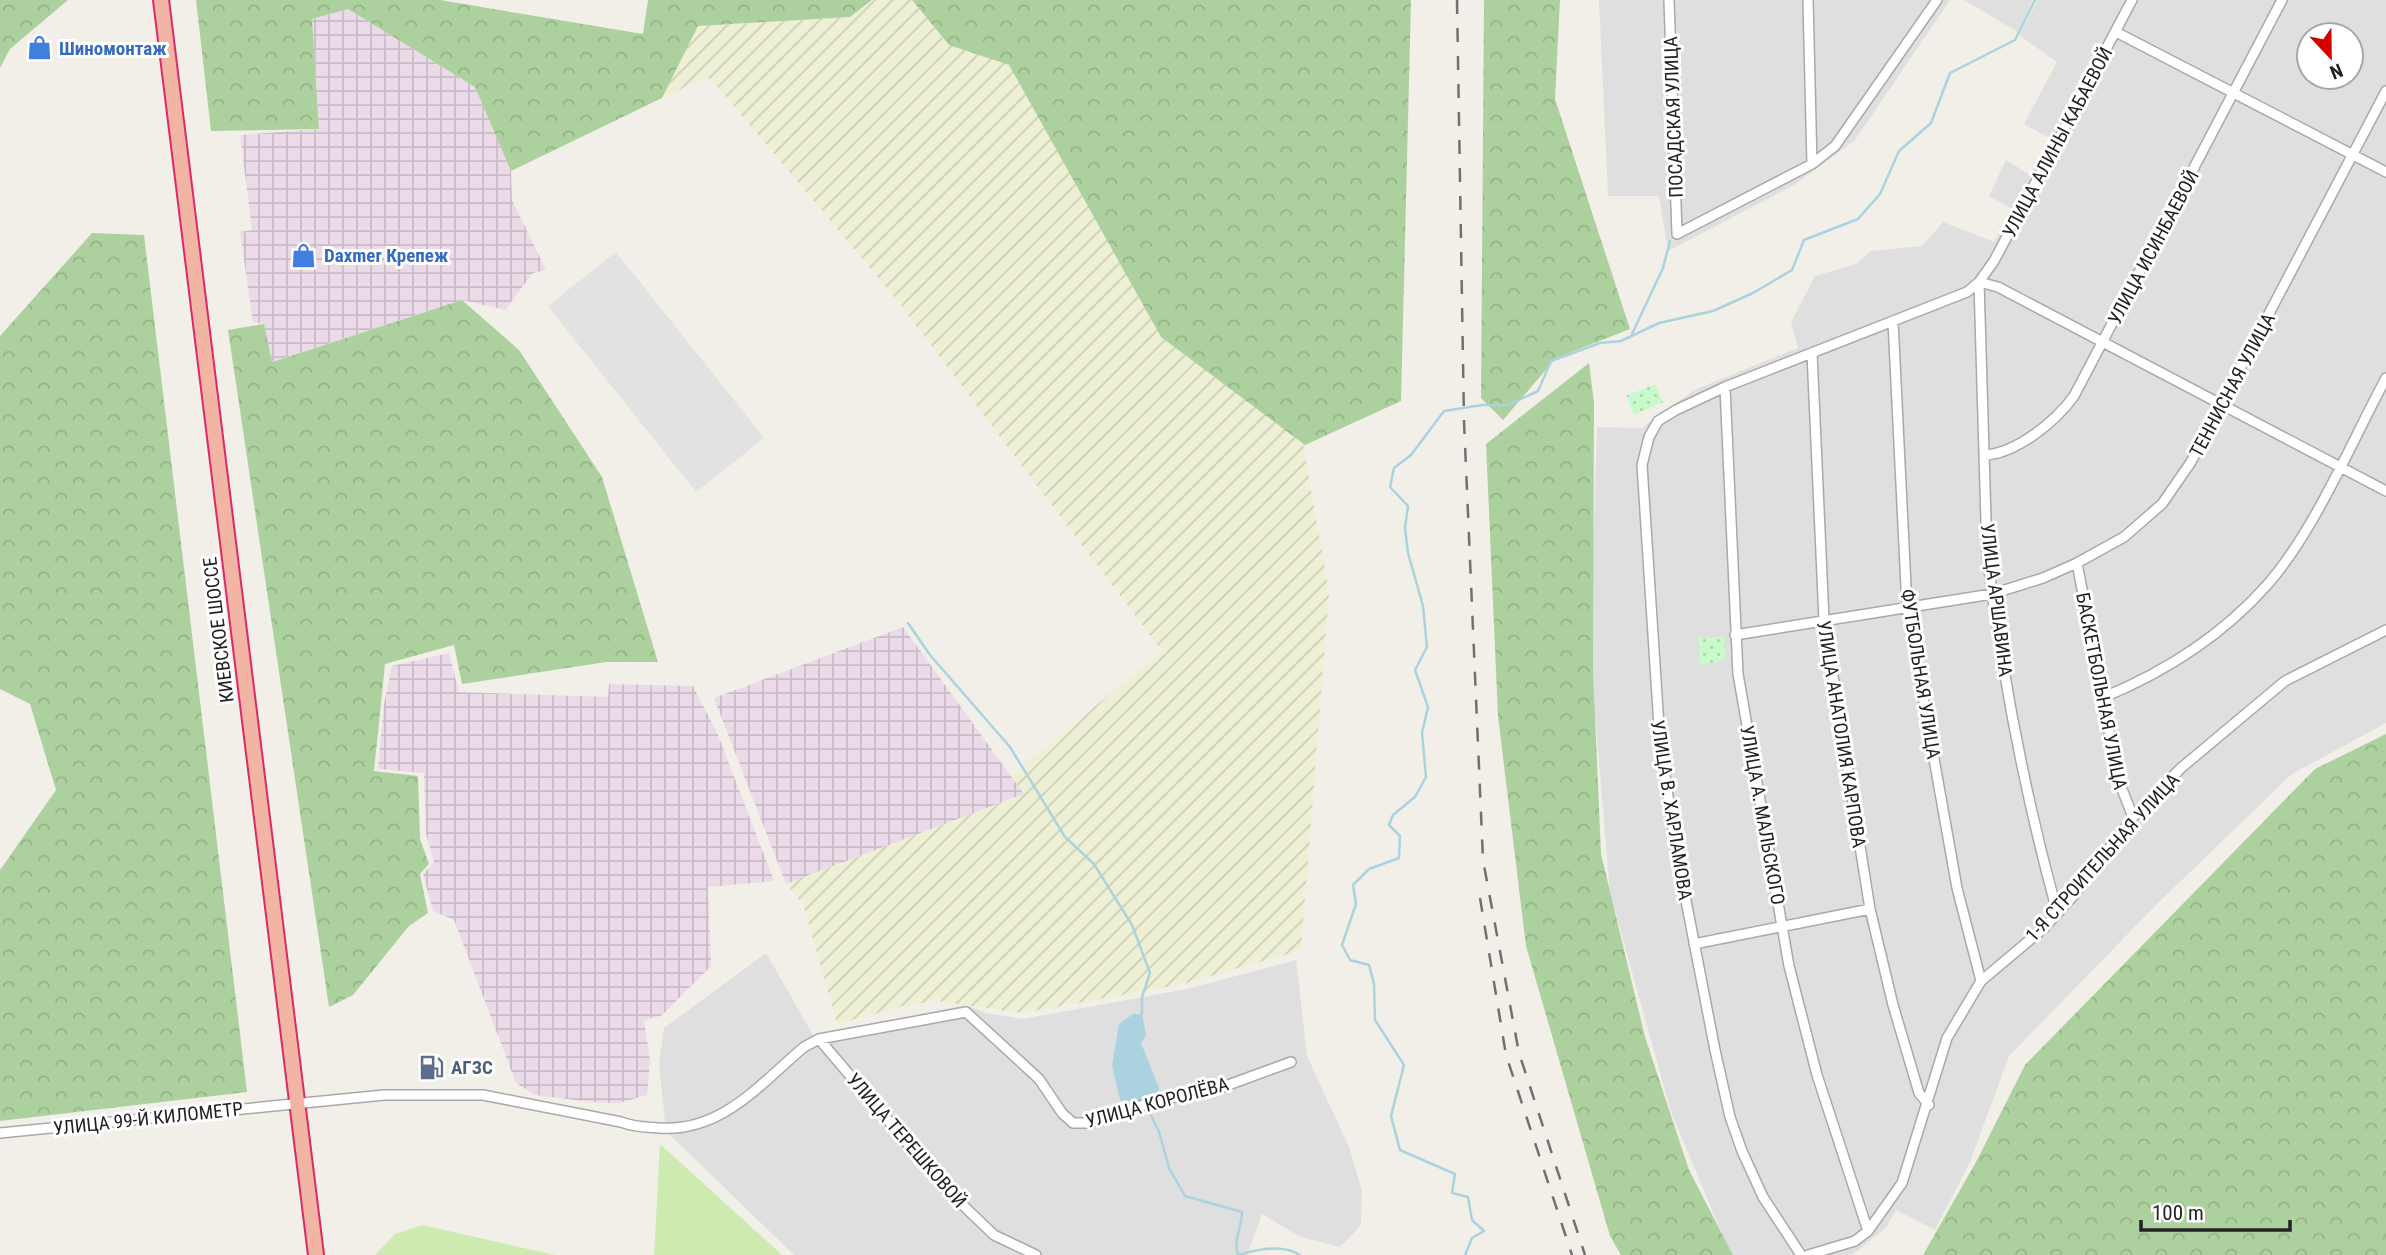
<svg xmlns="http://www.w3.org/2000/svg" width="2386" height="1255" font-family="'Roboto Condensed',sans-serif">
  <defs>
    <pattern id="industrial-grid" width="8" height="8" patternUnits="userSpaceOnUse" patternTransform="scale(1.75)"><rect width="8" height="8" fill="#ebdbe8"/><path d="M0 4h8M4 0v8" fill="none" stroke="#c9bcc7"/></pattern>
    <pattern id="farmland-furrows" width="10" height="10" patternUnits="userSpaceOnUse" patternTransform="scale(1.75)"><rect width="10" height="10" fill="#eef0d5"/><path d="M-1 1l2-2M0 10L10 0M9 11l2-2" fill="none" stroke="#ccceb7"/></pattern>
    <pattern id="forest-crowns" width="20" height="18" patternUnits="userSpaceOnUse" patternTransform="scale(1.75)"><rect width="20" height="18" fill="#add19e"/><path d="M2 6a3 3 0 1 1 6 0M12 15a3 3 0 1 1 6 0" fill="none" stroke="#95b388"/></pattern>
    <pattern id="park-dots" width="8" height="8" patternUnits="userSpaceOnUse" patternTransform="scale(1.75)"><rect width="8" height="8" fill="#c8facc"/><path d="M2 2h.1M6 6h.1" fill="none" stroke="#acd6af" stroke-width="1.8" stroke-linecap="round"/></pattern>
  </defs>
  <rect width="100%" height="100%" fill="#f2efe9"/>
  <!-- residential -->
  <path fill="#e0dfdf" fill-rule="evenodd" d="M 1599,0 L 1950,0 L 1855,140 L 1796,184 L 1668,251 L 1659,196 L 1608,196 Z
    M 1964,0 L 2033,0 L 2018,32 Z
    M 2038,0 L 2386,0 L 2386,723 L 2292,774 L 2157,904 L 2009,1056 L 1970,1162 L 1935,1230 L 1896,1210 L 1886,1228 L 1852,1255 L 1731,1255 L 1671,1112 L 1610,893 L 1590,654 L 1597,427 L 1642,428 L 1694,390 L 1798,348 L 1791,322 L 1815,276 L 1856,264 L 1871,251 L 1922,246 L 1943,222 L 1994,242 L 2012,209 L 1989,196 L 2006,160 L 2030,175 L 2049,138 L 2024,124 L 2057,62 L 2019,35 ZM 2309,35 L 2351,35 L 2351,77 L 2309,77 Z
    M 766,953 L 813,1035 L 966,1005 L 986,1013 L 1023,1019 L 1187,989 L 1296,960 L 1307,1056 L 1349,1147 L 1362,1191 L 1361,1225 L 1340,1247 L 1301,1237 L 1262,1214 L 1247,1255 L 794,1255 L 666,1131 L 659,1065 L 664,1028 Z"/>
  <!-- industrial -->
  <path fill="url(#industrial-grid)" d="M 348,9 L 475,87 L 511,171 L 512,200 L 546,270 L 533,273 L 505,310 L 462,300 L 271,362 L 264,324 L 253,322 L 240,232 L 252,230 L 240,135 L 319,129 L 312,19 Z
    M 903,627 L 1024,794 L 786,884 L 714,698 Z
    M 449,653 L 459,692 L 608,697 L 609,684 L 693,686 L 718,735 L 774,881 L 708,887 L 711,966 L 661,1016 L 644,1020 L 650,1061 L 647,1095 L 619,1103 L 592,1102 L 535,1095 L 516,1083 L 454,920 L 433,911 L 423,874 L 434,862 L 426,834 L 424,773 L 378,769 L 384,704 L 392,666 Z"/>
  <!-- farmland -->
  <path fill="url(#farmland-furrows)" d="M 872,0 L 912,0 L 949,45 L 1009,64 L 1161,337 L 1303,443 L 1329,593 L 1301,950 L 1183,984 L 1022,1013 L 936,1001 L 907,1005 L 837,1024 L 803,904 L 786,884 L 1024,794 L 1011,776 L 1162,651 L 896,299 L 712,80 L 706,77 L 662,98 L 698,26 L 850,17 Z"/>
  <!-- grass -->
  <path fill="#cdebb0" d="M 660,1144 L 782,1255 L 654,1255 Z
    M 422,1225 L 555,1255 L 375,1255 L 395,1234 Z"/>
  <!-- forest -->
  <path fill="url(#forest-crowns)" d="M 0,0 L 68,0 L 10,49 L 0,68 Z
    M 196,0 L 440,0 L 643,34 L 648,0 L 872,0 L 850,17 L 698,26 L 662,98 L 511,171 L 475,87 L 348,9 L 312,19 L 319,129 L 211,131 Z
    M 912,0 L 1411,0 L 1401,401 L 1305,445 L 1161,337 L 1009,65 L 949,45 Z
    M 1484,0 L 1560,0 L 1555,99 L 1630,329 L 1556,358 L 1503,420 L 1481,398 Z
    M 92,233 L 144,235 L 247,1092 L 0,1121 L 0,870 L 56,790 L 30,704 L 0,689 L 0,336 Z
    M 462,300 L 519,350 L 602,477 L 658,662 L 606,662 L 462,684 L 454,645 L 385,664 L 374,771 L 418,776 L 420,839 L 429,864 L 420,874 L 428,913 L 409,926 L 353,995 L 329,1007 L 228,330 L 264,324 L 272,362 Z
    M 1589,363 L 1594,402 L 1593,670 L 1601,854 L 1645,1037 L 1689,1170 L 1733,1255 L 1621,1255 L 1610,1236 L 1526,946 L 1498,716 L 1486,444 Z
    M 2386,734 L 2386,1255 L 1923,1255 L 1976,1162 L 2025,1065 L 2315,769 Z"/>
  <!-- park -->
  <path fill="url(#park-dots)" d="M 1655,384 L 1663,402 L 1634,415 L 1626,396 Z
    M 1724,637 L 1726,660 L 1700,665 L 1698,638 Z"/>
  <!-- parking -->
  <path fill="#e2e2e2" d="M 616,252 L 764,438 L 696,492 L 548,306 Z"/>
  <!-- water -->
  <path fill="#aad3df" d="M 1133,1014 L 1142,1014 L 1146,1035 L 1141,1043 L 1159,1088 L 1158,1094 L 1134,1103 L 1120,1100 L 1112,1066 L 1119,1024 Z"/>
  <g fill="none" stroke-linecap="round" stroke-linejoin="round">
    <!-- stream -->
    <path stroke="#aad3df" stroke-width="2.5" d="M 1632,334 L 1663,268 L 1670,241
      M 908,623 L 930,655 L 1010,747 L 1065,837 L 1094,864 L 1132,925 L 1150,973 L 1142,997 L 1142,1014
      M 1147,1107 L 1159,1132 L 1169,1168 L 1185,1196 L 1242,1212 C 1242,1228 1233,1239 1238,1255
      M 1239,1255 C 1258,1249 1283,1244 1300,1255
      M 1465,1255 L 1472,1238 L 1484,1231 L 1472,1220 L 1468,1197 L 1452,1193 L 1455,1174 L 1400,1150 L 1391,1116 L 1404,1065 L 1375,1020 L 1374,984 L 1369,965 L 1350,960 L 1342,945 L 1356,904 L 1353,885 L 1369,869 L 1399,858 L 1400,836 L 1389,825 L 1393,815 L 1415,797 L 1426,777 L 1422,733 L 1428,707 L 1415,670 L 1427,647 L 1423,606 L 1408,553 L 1405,528 L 1408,506 L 1390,487 L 1394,468 L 1411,455 L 1444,411 L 1482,405 L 1508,405 L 1538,391 L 1551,361 L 1600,343 L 1621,341 L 1659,323 L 1713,311 L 1753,293 L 1792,270 L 1804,240 L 1858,219 L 1880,194 L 1899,151 L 1931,123 L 1950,73 L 2015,40 L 2035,0"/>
    <defs>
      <path id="minor" d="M 1669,0 L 1677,234 L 1812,164 L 1835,146 L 1937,0
        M 1808,0 L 1812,164
        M 2116,32 L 2386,172
        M 1979,282 L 1987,555 C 2002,673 2024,790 2055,904 L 2060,910
        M 1979,282 L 1998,287 L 2386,491
        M 1893,321 L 1907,607 L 1957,888 L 1981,981
        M 1812,353 L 1824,620 L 1870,909 L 1893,1005 L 1919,1093 L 1929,1105
        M 1725,387 L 1738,674 L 1789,966 L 1817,1075 L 1868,1231
        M 1984,455 C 2016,454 2056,421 2074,396 L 2282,0
        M 2077,563 L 2118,779 L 2133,817
        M 1735,635 L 1992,594 L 2043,578 L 2077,563 L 2124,537 L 2162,504 L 2191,462 L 2386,91
        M 2102,698 C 2165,672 2221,637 2267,585 C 2314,532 2352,441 2386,378
        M 1694,944 L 1870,909
        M 819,1039 L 948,1191 L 994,1235 L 1036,1255
        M 0,1133 L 384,1095 L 483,1095 L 621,1122 C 633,1127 645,1127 658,1128 C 721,1133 759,1085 804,1047 L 819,1039 L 966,1012 L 1039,1079 L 1062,1113 L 1073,1123 L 1092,1123 L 1155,1101 L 1220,1088 L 1291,1062
        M 1801,1255 L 1763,1197 L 1742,1151 L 1730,1117 L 1715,1050 L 1675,844 L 1660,742 L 1642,465 L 1649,437 L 1658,421 L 1676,410 L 1725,387 L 1967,292 L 1979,282 L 1994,261 L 2132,0
        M 1808,1255 L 1855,1241 L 1868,1231 L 1902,1183 L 1947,1038 L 1981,981 L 2044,928 L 2074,895 L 2133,817 L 2181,768 L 2285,681 L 2386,630"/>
      <path id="trunk" d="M 161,0 L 316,1255"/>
    </defs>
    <!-- minor casing -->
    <use href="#minor" stroke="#a9a9a9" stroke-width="12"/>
    <!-- trunk casing -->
    <use href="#trunk" stroke="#dc2a67" stroke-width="18"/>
    <!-- minor -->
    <use href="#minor" stroke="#fff" stroke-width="9"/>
    <!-- trunk -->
    <use href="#trunk" stroke="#f2b4a3" stroke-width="14"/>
    <!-- rail -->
    <path stroke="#707070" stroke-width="2.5" stroke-dasharray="14 14" stroke-linecap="butt" d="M 1457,0 L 1464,421 L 1483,860 L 1519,1053 L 1585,1255
      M 1480,898 L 1506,1055 L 1572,1255"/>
  </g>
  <!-- icons -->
  <defs>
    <symbol id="shop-bare" viewBox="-9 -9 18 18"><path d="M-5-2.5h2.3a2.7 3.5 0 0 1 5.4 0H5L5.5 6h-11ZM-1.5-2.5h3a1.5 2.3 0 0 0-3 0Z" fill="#3f7fe0" stroke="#fff" stroke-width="2.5" paint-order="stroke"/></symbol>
    <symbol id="fuel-bare" viewBox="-9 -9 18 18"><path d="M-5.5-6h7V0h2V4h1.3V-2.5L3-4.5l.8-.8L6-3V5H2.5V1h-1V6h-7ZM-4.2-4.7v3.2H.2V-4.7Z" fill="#5c6f8a" stroke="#fff" stroke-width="2.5" paint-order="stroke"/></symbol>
  </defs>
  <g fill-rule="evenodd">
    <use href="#shop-bare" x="22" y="30" width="35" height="35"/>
    <use href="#shop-bare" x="286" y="238" width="35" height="35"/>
    <use href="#fuel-bare" x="414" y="1050" width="35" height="35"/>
  </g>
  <g text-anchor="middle" stroke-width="6" stroke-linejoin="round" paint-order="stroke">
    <!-- shop labels -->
    <g font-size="19" font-weight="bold" fill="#366cbe" stroke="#fff" text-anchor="start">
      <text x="59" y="55">Шиномонтаж</text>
      <text x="324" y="262">Daxmer Крепеж</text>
    </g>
    <!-- street labels -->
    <g font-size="19" fill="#222" stroke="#fff">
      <text transform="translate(1673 117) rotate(-92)" y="7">ПОСАДСКАЯ УЛИЦА</text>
      <text transform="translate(2057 142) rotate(-62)" y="7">УЛИЦА АЛИНЫ КАБАЕВОЙ</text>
      <text transform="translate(2153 247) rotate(-62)" y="7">УЛИЦА ИСИНБАЕВОЙ</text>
      <text transform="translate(2232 385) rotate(-62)" y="7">ТЕННИСНАЯ УЛИЦА</text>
      <text transform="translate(1997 600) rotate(83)" y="7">УЛИЦА АРШАВИНА</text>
      <text transform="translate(218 630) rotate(-97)" y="7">КИЕВСКОЕ ШОССЕ</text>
      <text transform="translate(1921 674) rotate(81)" y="7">ФУТБОЛЬНАЯ УЛИЦА</text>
      <text transform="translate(2102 691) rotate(79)" y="7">БАСКЕТБОЛЬНАЯ УЛИЦА</text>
      <text transform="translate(1842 734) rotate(81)" y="7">УЛИЦА АНАТОЛИЯ КАРПОВА</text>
      <text transform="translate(1672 810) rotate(81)" y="7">УЛИЦА В. ХАРЛАМОВА</text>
      <text transform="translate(1763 815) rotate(80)" y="7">УЛИЦА А. МАЛЬСКОГО</text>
      <text transform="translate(2102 857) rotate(-48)" y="7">1-Я СТРОИТЕЛЬНАЯ УЛИЦА</text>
      <text transform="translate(1157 1102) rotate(-15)" y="7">УЛИЦА КОРОЛЁВА</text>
      <text transform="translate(148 1118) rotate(-6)" y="7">УЛИЦА 99-Й КИЛОМЕТР</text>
      <text transform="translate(907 1140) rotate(49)" y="7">УЛИЦА ТЕРЕШКОВОЙ</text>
    </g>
    <!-- service labels -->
    <g font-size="19" font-weight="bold" fill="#4e5e75" stroke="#fff" text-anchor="start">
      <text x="451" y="1074">АГЗС</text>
    </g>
  </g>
  <!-- north arrow -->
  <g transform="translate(2330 56) rotate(158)"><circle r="33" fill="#ffffff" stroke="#a7a7a7" stroke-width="2"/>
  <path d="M0-5L12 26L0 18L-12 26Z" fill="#d40000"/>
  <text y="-10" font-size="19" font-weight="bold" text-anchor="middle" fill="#222222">N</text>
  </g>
  <!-- scale -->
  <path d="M2141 1220v10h149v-10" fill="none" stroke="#222222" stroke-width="3.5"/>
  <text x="2152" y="1220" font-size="21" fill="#222222" stroke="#ffffff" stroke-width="5" paint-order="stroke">100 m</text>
</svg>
